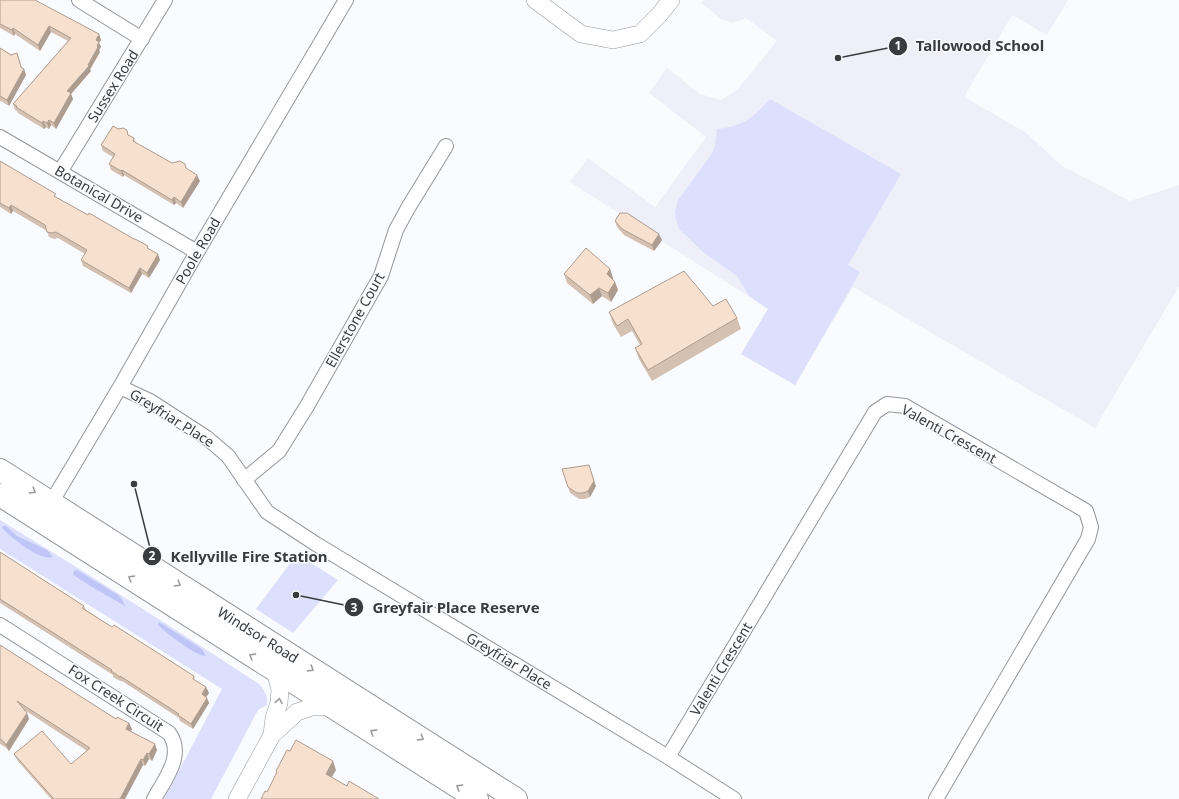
<svg xmlns="http://www.w3.org/2000/svg" width="1179" height="799" font-family="'Noto Sans',sans-serif">
  <rect width="100%" height="100%" fill="#fafbff"/>
  <!-- built -->
  <path fill="#eeeff9" d="M 703,0 L 1068,0 L 1047,35 L 1012,15 L 964,97 L 1025,132 L 1062,166 L 1130,201 L 1179,185 L 1179,286 L 1095,428 L 853,287 L 795,385 L 741,354 L 768,309 L 570,182 L 588,158 L 655,207 L 706,137 L 649,93 L 667,68 L 700,94 L 721,100 L 738,89 L 777,41 L 746,18 L 739,21 L 732,23 L 721,19 L 701,3 Z"/>
  <!-- green -->
  <path fill="#dce0fc" d="M 770,99 L 901,174 L 848,265 L 860,272 L 795,385 L 741,354 L 768,309 L 749,296 L 737,276 L 703,252 L 679,229 L 676,220 L 675,212 L 678,200 L 711,155 L 715,146 L 717,129 C 745,126 752,118 770,99 Z
    M 0,520 C 87,573 174,628 259,684 C 265,691 268,696 267,705 L 258,710 L 211,799 L 164,799 L 222,689 L 0,549 Z
    M 297,554 L 338,580 L 293,633 L 256,609 Z"/>
  <!-- forest -->
  <path fill="#bfc5f6" d="M 3,526 L 6,526 L 17,536 L 47,550 L 53,557 C 39,561 12,538 2,528 Z
    M 77,570 L 118,595 L 122,599 L 125,606 L 92,587 L 75,576 L 73,574 L 74,571 Z
    M 159,622 L 202,649 L 206,656 C 197,657 165,632 158,625 Z"/>
  <g fill="none" stroke-linecap="round" stroke-linejoin="round">
    <defs>
      <path id="minor" d="M 79,0 L 142,39
        M 0,137 L 197,252
        M 60,172 L 165,0
        M 120,387 L 150,401 L 207,438 L 228,456 L 267,512 L 316,544 L 668,757 L 734,799
        M 244,480 L 279,451 L 307,406 L 381,276 L 396,230 L 408,208 L 446,146
        M 51,503 L 120,387 L 197,252 L 346,0
        M 0,625 L 169,733 C 185,755 165,779 154,799
        M 668,757 L 875,412 L 887,404 L 905,406 L 1086,511 L 1091,527 L 1088,539 L 936,799"/>
      <path id="tertiary" d="M 535,0 L 581,34 L 613,40 L 640,34 L 659,15 L 671,0
        M 271,668 L 276,675 L 280,689 L 279,703 L 274,718 L 272,735
        M 237,799 L 272,735 L 297,712 L 312,707 L 332,707"/>
      <path id="primary" d="M 0,470 L 516,799
        M 0,495 L 477,799"/>
    </defs>
    <!-- minor casing -->
    <use href="#minor" stroke="#94959e" stroke-width="16"/>
    <!-- tertiary casing -->
    <use href="#tertiary" stroke="#94959e" stroke-width="18"/>
    <!-- primary casing -->
    <use href="#primary" stroke="#94959e" stroke-width="24"/>
    <!-- minor -->
    <use href="#minor" stroke="#fff" stroke-width="14"/>
    <!-- tertiary -->
    <use href="#tertiary" stroke="#fff" stroke-width="17"/>
    <!-- primary -->
    <use href="#primary" stroke="#fff" stroke-width="22"/>
  </g>
  <!-- wall -->
  <path fill="#d4c1b1" d="M 0,0 L 99,34 L 101,40 L 99,43 L 101,47 L 99,50 L 100,52 L 90,70 L 91,71 L 71,94 L 73,99 L 56,129 L 51,125 L 49,129 L 46,127 L 44,129 L 18,113 L 17,111 L 15,110 L 13,104 L 68,41 L 51,32 L 40,51 L 15,34 L 14,36 L 0,28 Z
    M 0,48 L 19,59 L 21,68 L 24,69 L 26,75 L 9,106 L 1,101 L 0,102 Z
    M 129,135 L 134,138 L 136,143 L 172,163 L 187,169 L 200,181 L 183,208 L 176,203 L 174,205 L 124,175 L 123,177 L 111,170 L 109,164 L 113,157 L 103,151 L 101,145 Z
    M 0,161 L 57,198 L 149,250 L 160,260 L 149,278 L 142,274 L 131,293 L 83,266 L 81,260 L 85,254 L 58,238 L 54,239 L 49,237 L 47,231 L 13,211 L 11,214 L 0,207 Z
    M 615,221 L 662,240 L 654,251 L 624,235 L 617,227 Z
    M 610,269 L 613,278 L 613,279 L 615,282 L 618,290 L 611,302 L 602,296 L 593,304 L 567,283 L 564,274 Z
    M 713,306 L 737,318 L 741,329 L 652,381 L 639,359 L 635,348 L 640,345 L 632,331 L 621,337 L 613,324 L 609,312 Z
    M 562,469 L 596,486 L 590,497 L 585,499 L 579,499 L 570,493 Z
    M 0,552 L 84,606 L 86,610 L 112,627 L 194,676 L 195,680 L 206,687 L 209,693 L 206,697 L 209,703 L 193,729 L 180,721 L 179,718 L 122,681 L 122,682 L 113,677 L 113,675 L 0,603 Z
    M 0,645 L 116,719 L 129,723 L 132,729 L 131,731 L 157,750 L 152,761 L 149,759 L 145,766 L 143,765 L 125,799 L 51,799 L 17,760 L 14,754 L 71,764 L 87,751 L 26,711 L 29,719 L 9,751 L 5,747 L 0,744 Z"/>
  <!-- shaded-wall -->
  <path fill="#ad9d90" d="M 49,26 L 51,32 L 40,51 L 38,45 Z
    M 13,28 L 15,34 L 14,36 L 12,30 Z
    M 99,34 L 101,40 L 99,43 L 101,47 L 99,50 L 100,52 L 90,69 L 91,71 L 71,94 L 73,99 L 56,129 L 54,123 L 67,91 L 88,65 L 96,40 Z
    M 17,53 L 23,72 L 24,69 L 26,75 L 9,106 L 7,100 Z
    M 49,120 L 51,125 L 49,129 L 47,123 Z
    M 43,121 L 46,127 L 44,129 L 42,123 Z
    M 122,170 L 124,175 L 123,177 L 121,171 Z
    M 197,175 L 200,181 L 183,208 L 181,202 Z
    M 174,197 L 176,203 L 174,205 L 172,200 Z
    M 11,205 L 13,211 L 11,214 L 9,208 Z
    M 659,234 L 662,240 L 654,251 L 652,245 Z
    M 158,254 L 160,260 L 149,278 L 147,273 Z
    M 140,268 L 142,274 L 131,293 L 129,288 Z
    M 610,269 L 613,278 L 611,282 L 607,274 Z
    M 615,282 L 618,290 L 611,302 L 608,293 Z
    M 599,288 L 602,296 L 593,304 L 590,295 Z
    M 589,465 L 596,486 L 590,497 L 588,491 Z
    M 206,687 L 209,693 L 204,700 L 202,694 Z
    M 207,698 L 209,703 L 193,729 L 191,724 Z
    M 27,713 L 29,719 L 9,751 L 6,745 Z
    M 129,723 L 132,729 L 129,735 L 126,729 Z
    M 155,744 L 157,750 L 152,761 L 149,754 Z
    M 147,753 L 149,759 L 145,766 L 143,760 Z
    M 141,759 L 143,765 L 125,799 L 120,799 Z
    M 333,761 L 336,770 L 329,782 L 326,774 Z"/>
  <!-- building -->
  <path fill="#f7e0ce" stroke="#ad9d90" d="M 0,0 L 35,0 L 99,34 L 96,40 L 99,42 L 97,46 L 98,47 L 88,65 L 89,66 L 67,91 L 71,93 L 54,123 L 49,120 L 47,123 L 43,121 L 42,123 L 16,107 L 17,106 L 13,104 L 71,38 L 49,26 L 38,45 L 13,28 L 12,30 L 0,24 Z
    M 0,48 L 11,55 L 17,53 L 21,67 L 24,69 L 7,100 L 0,96 Z
    M 113,126 L 118,129 L 123,128 L 127,130 L 128,135 L 134,138 L 133,141 L 172,163 L 180,161 L 185,164 L 186,168 L 197,175 L 181,202 L 174,197 L 172,200 L 122,170 L 121,171 L 109,164 L 115,154 L 101,145 Z
    M 0,161 L 56,194 L 54,196 L 88,215 L 89,213 L 134,239 L 135,239 L 148,246 L 147,248 L 158,254 L 147,273 L 140,268 L 129,288 L 81,260 L 87,250 L 56,232 L 52,233 L 47,232 L 45,225 L 11,205 L 9,208 L 0,203 Z
    M 620,213 L 627,213 L 659,234 L 652,245 L 622,229 L 615,221 Z
    M 586,248 L 610,269 L 607,274 L 615,282 L 608,293 L 599,288 L 590,295 L 564,274 Z
    M 684,271 L 713,306 L 726,299 L 737,318 L 648,370 L 635,348 L 642,344 L 628,319 L 617,326 L 609,312 Z
    M 589,465 L 594,481 L 588,491 L 583,493 L 577,493 L 568,487 L 562,469 Z
    M 0,552 L 84,606 L 82,608 L 112,627 L 114,625 L 194,676 L 193,679 L 206,687 L 202,694 L 207,698 L 191,724 L 178,715 L 179,714 L 120,676 L 120,677 L 111,671 L 112,670 L 0,599 Z
    M 0,645 L 116,719 L 117,717 L 129,723 L 126,729 L 155,744 L 149,754 L 147,753 L 143,760 L 141,759 L 120,799 L 53,799 L 53,798 L 14,754 L 42,731 L 71,764 L 90,748 L 17,701 L 27,713 L 6,745 L 3,741 L 0,739 Z
    M 296,740 L 333,761 L 326,774 L 347,786 L 349,781 L 379,799 L 261,799 L 265,791 L 267,792 L 277,772 L 276,771 L 287,750 L 290,751 Z"/>
  <!-- one-way arrows -->
  <defs><path id="oneway-chevron" d="M-2-3.5L2.5 0L-2 3.5" fill="none" stroke-width="1.6" stroke-linecap="round" stroke-linejoin="round"/></defs>
  <g stroke="#9c9d9e">
    <use href="#oneway-chevron" transform="translate(33 491) rotate(32)"/>
    <use href="#oneway-chevron" transform="translate(131 578) rotate(-148)"/>
    <use href="#oneway-chevron" transform="translate(178 584) rotate(32)"/>
    <use href="#oneway-chevron" transform="translate(252 656) rotate(-148)"/>
    <use href="#oneway-chevron" transform="translate(311 669) rotate(32)"/>
    <use href="#oneway-chevron" transform="translate(279 701) rotate(-80)"/>
    <use href="#oneway-chevron" transform="translate(373 732) rotate(-147)"/>
    <use href="#oneway-chevron" transform="translate(421 738) rotate(32)"/>
    <use href="#oneway-chevron" transform="translate(459 787) rotate(-148)"/>
  </g>
  <g text-anchor="middle" stroke-width="3" stroke-linejoin="round" paint-order="stroke">
    <!-- street labels -->
    <g font-size="14" fill="#3a3b3e" stroke="#fafbff">
      <text transform="translate(113 86) rotate(-58)" y="5">Sussex Road</text>
      <text transform="translate(99 194) rotate(30)" y="5">Botanical Drive</text>
      <text transform="translate(198 251) rotate(-60)" y="5">Poole Road</text>
      <text transform="translate(355 320) rotate(-61)" y="5">Ellerstone Court</text>
      <text transform="translate(172 418) rotate(32)" y="5">Greyfriar Place</text>
      <text transform="translate(949 434) rotate(29)" y="5">Valenti Crescent</text>
      <text transform="translate(258 635) rotate(32)" y="5">Windsor Road</text>
      <text transform="translate(509 661) rotate(31)" y="5">Greyfriar Place</text>
      <text transform="translate(721 669) rotate(-59)" y="5">Valenti Crescent</text>
      <text transform="translate(116 698) rotate(33)" y="5">Fox Creek Circuit</text>
    </g>
  </g>
  <!-- callouts -->
  <path fill="none" stroke="#3a3b3e" stroke-width="1.5" d="M838 58L898 46M134 484L152 556M296 595L354 607"/>
  <g fill="#3a3b3e" stroke="#fafbff" stroke-width="1.5">
    <circle cx="838" cy="58" r="4"/>
    <circle cx="134" cy="484" r="4"/>
    <circle cx="296" cy="595" r="4"/>
    <circle cx="898" cy="46" r="10"/>
    <circle cx="152" cy="556" r="10"/>
    <circle cx="354" cy="607" r="10"/>
  </g>
  <g font-size="12" text-anchor="middle" font-weight="bold" fill="#fff">
    <text x="898" y="50">1</text>
    <text x="152" y="560">2</text>
    <text x="354" y="612">3</text>
  </g>
  <g font-size="15" text-anchor="middle" font-weight="bold" fill="#3a3b3e" stroke="#fafbff" stroke-width="3" stroke-linejoin="round" paint-order="stroke">
    <text x="980" y="51">Tallowood School</text>
    <text x="249" y="562">Kellyville Fire Station</text>
    <text x="456" y="613">Greyfair Place Reserve</text>
  </g>
</svg>
